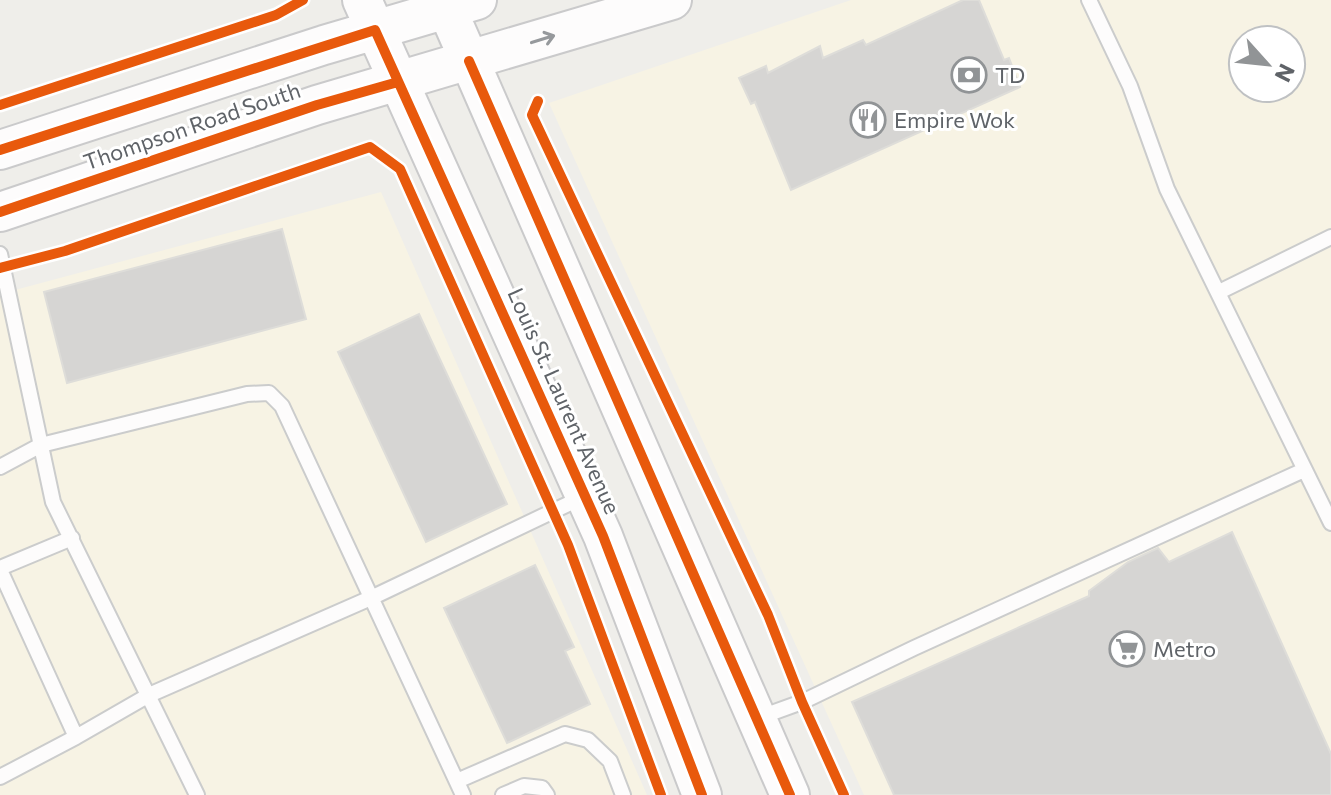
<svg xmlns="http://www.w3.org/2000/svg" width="1331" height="795" font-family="Commissioner,sans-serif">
  <rect width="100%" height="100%" fill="#efeeea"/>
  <!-- commercial -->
  <path fill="#f7f3e4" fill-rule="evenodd" d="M 851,0 L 1331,0 L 1331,795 L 864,795 L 549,103 ZM 1243,40 L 1291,40 L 1291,88 L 1243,88 Z
    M 381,192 L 647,795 L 0,795 L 0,294 Z"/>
  <!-- building -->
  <path fill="#d6d5d3" stroke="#deddd9" stroke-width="2" d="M 963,0 L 979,0 L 1004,60 L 1009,58 L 1020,87 L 791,190 L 755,102 L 751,104 L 739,78 L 766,66 L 768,73 L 820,46 L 823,58 L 863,40 L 866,45 Z
    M 282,229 L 306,319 L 67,383 L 44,292 Z
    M 419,314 L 507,504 L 426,542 L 338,352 Z
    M 1232,532 L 1331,754 L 1331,795 L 894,795 L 852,702 L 1089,596 L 1089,591 L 1128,562 L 1158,548 L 1169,562 Z
    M 535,565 L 574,647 L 565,651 L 590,704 L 507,743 L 444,608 Z"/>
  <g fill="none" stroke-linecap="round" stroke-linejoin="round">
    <defs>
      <path id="lane" d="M 1089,0 L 1130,86 L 1167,189 L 1331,523
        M 0,254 L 53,502 L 197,795
        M 1219,292 L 1331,237
        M 0,467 L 41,445 L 247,394 L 269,393 L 282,406 L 463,795
        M 0,568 L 72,538
        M 0,570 L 76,737 L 149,695 L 373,597 L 585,496
        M 758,718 L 802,702 L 914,648 L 1304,470
        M 0,777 L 76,737
        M 457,781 L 565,734 L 588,740 L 610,761 L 623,795
        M 503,795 L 524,786 L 542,788 L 547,795"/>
      <path id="secondary" d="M 362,0 L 603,536 L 702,795
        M 443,0 L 790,795
        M 0,150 L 324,45 L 477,0
        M 0,212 L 317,105 L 672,0"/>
    </defs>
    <!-- lane casing -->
    <use href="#lane" stroke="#cbcccc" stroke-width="18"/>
    <!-- secondary casing -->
    <use href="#secondary" stroke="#cacacb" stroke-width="42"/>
    <!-- lane -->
    <use href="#lane" stroke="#fdfcfc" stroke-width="14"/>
    <!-- secondary -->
    <use href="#secondary" stroke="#fdfcfc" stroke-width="38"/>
    <defs>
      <path id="cycleway" d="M 469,61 L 790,795
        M 538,101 L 532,115 L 768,615 L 802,702 L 844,795
        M 0,105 L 276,15 L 303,0
        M 0,150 L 375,30 L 603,536 L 702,795
        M 0,212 L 317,105 L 398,82
        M 0,268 L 65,251 L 370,147 L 400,169 L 568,545 L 661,795"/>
    </defs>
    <!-- cycleway casing -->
    <use href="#cycleway" stroke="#fff" stroke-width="15"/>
    <!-- cycleway -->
    <use href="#cycleway" stroke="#e8590c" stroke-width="10"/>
  </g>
  <!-- one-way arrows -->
  <defs><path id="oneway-shaft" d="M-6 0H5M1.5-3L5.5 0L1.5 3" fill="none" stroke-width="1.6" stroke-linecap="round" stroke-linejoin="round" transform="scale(2)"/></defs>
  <use stroke="#96999c" href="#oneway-shaft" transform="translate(543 39) rotate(-17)"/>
  <!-- icons -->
  <defs>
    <symbol id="bank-ring" viewBox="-11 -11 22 22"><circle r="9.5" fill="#fff" stroke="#919496" stroke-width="1.5"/><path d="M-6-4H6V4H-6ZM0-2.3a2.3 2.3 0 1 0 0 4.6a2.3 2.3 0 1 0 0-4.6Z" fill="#919496"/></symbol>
    <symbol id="restaurant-ring" viewBox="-11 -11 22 22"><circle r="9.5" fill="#fff" stroke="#919496" stroke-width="1.5"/><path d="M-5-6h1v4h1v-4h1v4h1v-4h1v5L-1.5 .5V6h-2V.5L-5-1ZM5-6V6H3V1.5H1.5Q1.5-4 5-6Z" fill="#919496"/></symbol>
    <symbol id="supermarket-ring" viewBox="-11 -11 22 22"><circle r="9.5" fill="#fff" stroke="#919496" stroke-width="1.5"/><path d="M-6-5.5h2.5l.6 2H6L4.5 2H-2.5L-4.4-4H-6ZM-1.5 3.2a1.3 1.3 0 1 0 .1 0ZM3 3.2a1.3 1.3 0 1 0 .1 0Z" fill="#919496"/></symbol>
  </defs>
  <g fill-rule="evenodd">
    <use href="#bank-ring" x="949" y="55" width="40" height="40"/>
    <use href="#restaurant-ring" x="848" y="100" width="40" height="40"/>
    <use href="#supermarket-ring" x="1107" y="629" width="40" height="40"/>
  </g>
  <g text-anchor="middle" stroke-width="6" stroke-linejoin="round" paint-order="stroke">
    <!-- poi labels -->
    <g font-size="22" fill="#5f6368" stroke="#fff" text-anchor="start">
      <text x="995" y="83">TD</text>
      <text x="894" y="128">Empire Wok</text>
      <text x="1153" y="657">Metro</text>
    </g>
    <!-- street labels -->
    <g font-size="22" fill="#5f6368" stroke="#fff">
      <text transform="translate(192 126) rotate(-19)" y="8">Thompson Road South</text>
      <text transform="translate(564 401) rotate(66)" y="8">Louis St. Laurent Avenue</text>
    </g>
  </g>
  <!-- north arrow -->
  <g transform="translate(1267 64) rotate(117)"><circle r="38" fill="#ffffff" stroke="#bfc1c3" stroke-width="2"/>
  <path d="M0-6L14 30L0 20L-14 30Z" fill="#919496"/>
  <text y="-12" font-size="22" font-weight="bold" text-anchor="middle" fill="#5f6368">N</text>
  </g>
</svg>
